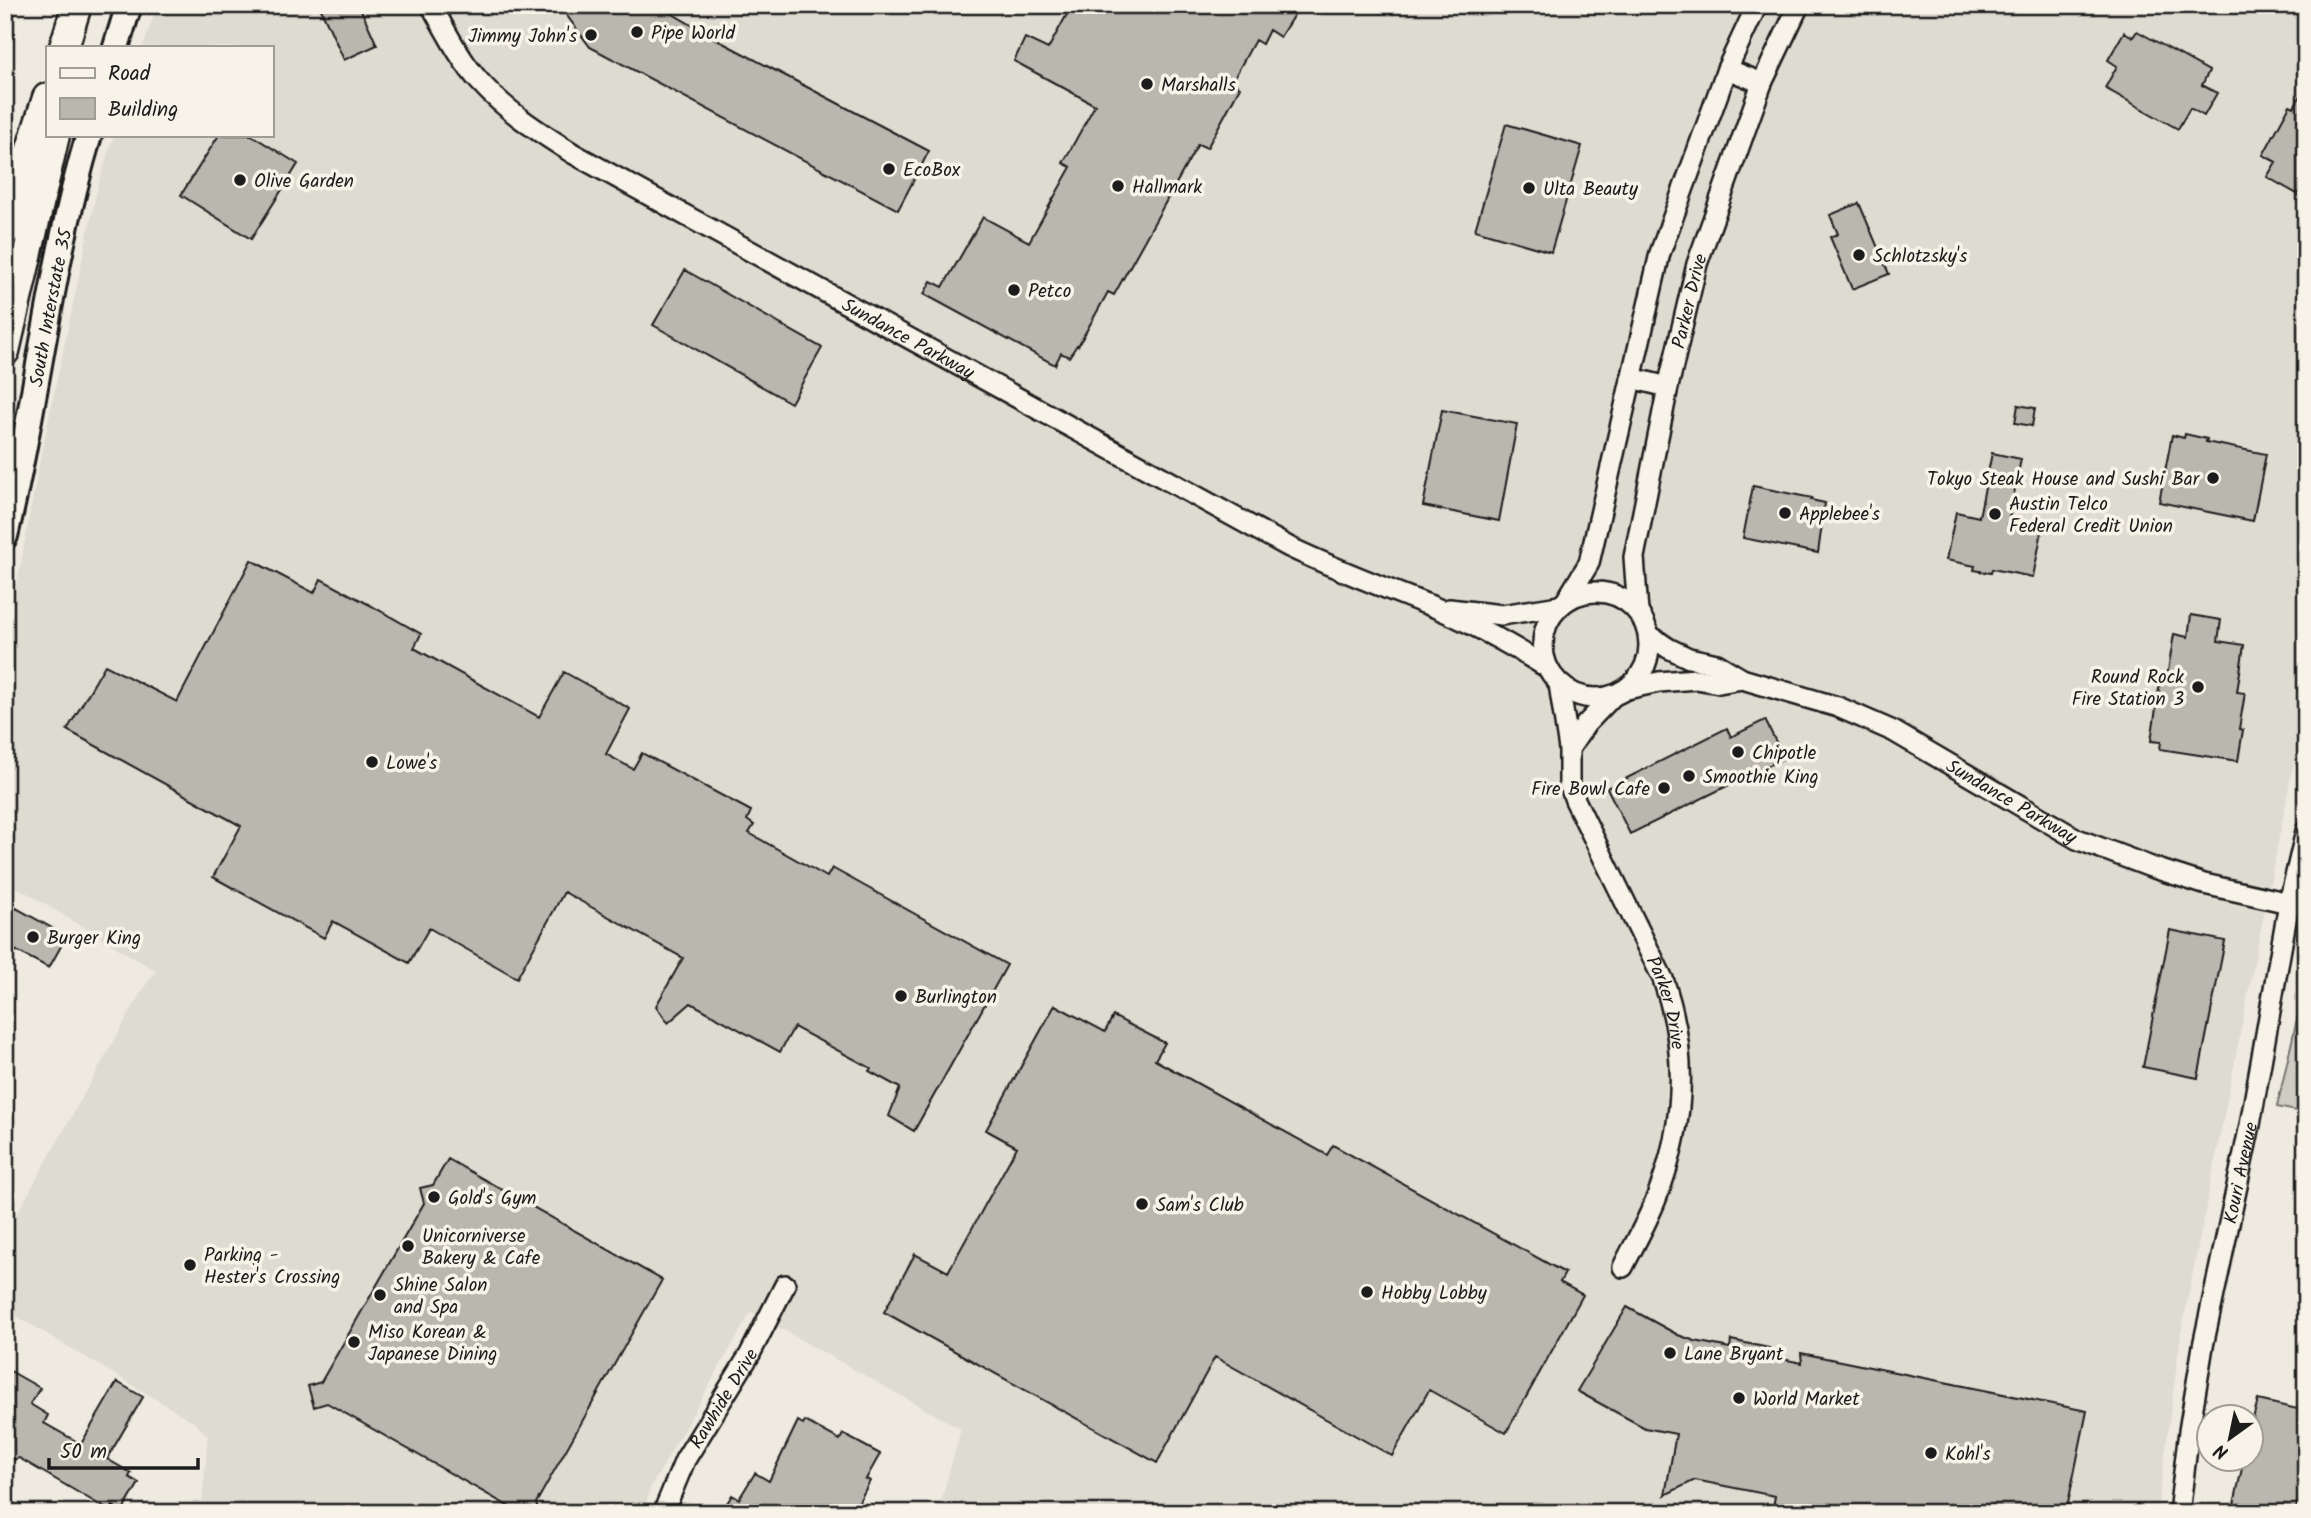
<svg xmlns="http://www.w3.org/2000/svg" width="2311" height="1518" font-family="Kalam,sans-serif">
  <rect width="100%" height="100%" fill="#eeeae0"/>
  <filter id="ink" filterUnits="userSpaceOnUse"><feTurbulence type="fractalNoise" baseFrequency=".0143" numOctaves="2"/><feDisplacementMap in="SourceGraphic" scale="14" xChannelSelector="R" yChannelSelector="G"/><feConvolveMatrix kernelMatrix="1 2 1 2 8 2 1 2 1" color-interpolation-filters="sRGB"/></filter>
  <g filter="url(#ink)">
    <!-- built -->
    <path fill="#dedbd1" d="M 157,5 L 2306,5 L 2306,701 L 2181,1333 L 2157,1513 L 938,1513 L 961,1429 L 751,1312 L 651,1487 L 643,1513 L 201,1513 L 208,1436 L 194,1422 L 5,1309 L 5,1235 L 143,989 L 156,971 L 5,880 L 5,649 L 37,475 L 98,185 L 114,135 L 271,135 L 271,47 L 143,47 Z"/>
    <!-- green -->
    <path fill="#cfccc3" stroke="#767470" stroke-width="2" d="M 2306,979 L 2306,1113 L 2277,1107 Z"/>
    <!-- building -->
    <path fill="#bab7af" stroke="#1c1c1c" stroke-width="2" d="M 319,5 L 359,5 L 377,45 L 344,60 Z
      M 559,5 L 657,5 L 723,43 L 929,151 L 898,210 L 590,47 Z
      M 1072,5 L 1300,5 L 1280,37 L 1269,30 L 1262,44 L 1255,40 L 1232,82 L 1240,87 L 1207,148 L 1198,144 L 1114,295 L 1108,292 L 1078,346 L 1077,345 L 1069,357 L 1061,353 L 1055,365 L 924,294 L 931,281 L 943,287 L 983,217 L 1029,242 L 1071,167 L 1063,163 L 1095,105 L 1014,61 L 1025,38 L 1048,49 Z
      M 2137,31 L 2209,71 L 2202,85 L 2217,93 L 2204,116 L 2190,108 L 2178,129 L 2105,88 L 2117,66 L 2108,60 L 2124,32 L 2133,37 Z
      M 2306,86 L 2306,199 L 2267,177 L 2276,162 L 2263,155 L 2290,105 L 2294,107 Z
      M 1506,124 L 1582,146 L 1551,252 L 1475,230 Z
      M 219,135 L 251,135 L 298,164 L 251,239 L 181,195 Z
      M 1859,203 L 1889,274 L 1852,289 L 1830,237 L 1838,234 L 1830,215 Z
      M 685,270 L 822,348 L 791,403 L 653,325 Z
      M 2018,405 L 2035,408 L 2032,426 L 2015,423 Z
      M 1442,410 L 1517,424 L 1499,521 L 1423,506 Z
      M 2185,434 L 2207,439 L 2206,442 L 2266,454 L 2253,521 L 2159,502 L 2172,435 L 2184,438 Z
      M 1992,453 L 2021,459 L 2008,524 L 2042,531 L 2033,577 L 1992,569 L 1991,573 L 1974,570 L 1975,566 L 1946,560 L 1956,512 L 1979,517 Z
      M 1753,486 L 1812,498 L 1811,500 L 1825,503 L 1818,553 L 1743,538 Z
      M 251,560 L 314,593 L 321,579 L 368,604 L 421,634 L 414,648 L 539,717 L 564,672 L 630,709 L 606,754 L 633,769 L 642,753 L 751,811 L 747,820 L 754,825 L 749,833 L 827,877 L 832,868 L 1007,965 L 914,1131 L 889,1116 L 900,1088 L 869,1071 L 871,1068 L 794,1027 L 780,1052 L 691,1003 L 668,1023 L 656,1006 L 683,958 L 564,892 L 517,978 L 429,928 L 409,963 L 333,921 L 324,938 L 213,877 L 241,826 L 67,730 L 105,665 L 177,702 Z
      M 2191,615 L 2221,620 L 2218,641 L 2244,645 L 2237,692 L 2245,693 L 2239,729 L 2243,730 L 2238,761 L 2160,749 L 2161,742 L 2151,741 L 2160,682 L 2166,683 L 2174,634 L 2188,637 Z
      M 1765,720 L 1784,758 L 1630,834 L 1607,788 L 1727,728 L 1731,737 Z
      M 5,905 L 15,910 L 16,908 L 59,932 L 58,935 L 65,939 L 49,968 L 5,945 Z
      M 2170,930 L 2225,941 L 2198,1078 L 2143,1067 Z
      M 1055,1005 L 1105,1032 L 1113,1016 L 1165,1043 L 1155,1060 L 1327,1155 L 1333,1145 L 1565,1273 L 1560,1282 L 1583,1295 L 1506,1433 L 1429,1390 L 1392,1456 L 1215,1357 L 1157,1463 L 884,1312 L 915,1254 L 948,1272 L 1017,1147 L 986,1130 Z
      M 448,1159 L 662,1280 L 536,1503 L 539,1513 L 514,1513 L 513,1509 L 327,1403 L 314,1407 L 308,1386 L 321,1382 L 424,1203 L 420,1188 L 433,1185 Z
      M 1627,1307 L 1678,1335 L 1695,1341 L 1730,1348 L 1731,1340 L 1769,1348 L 1767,1356 L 1802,1363 L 1801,1353 L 2087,1411 L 2066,1513 L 1772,1513 L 1775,1496 L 1695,1480 L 1665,1495 L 1676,1434 L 1645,1428 L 1577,1391 Z
      M 5,1368 L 40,1388 L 30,1404 L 48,1415 L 44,1423 L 81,1444 L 117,1382 L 143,1397 L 107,1459 L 131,1473 L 129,1477 L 139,1483 L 122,1512 L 113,1506 L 110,1511 L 19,1458 L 5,1462 Z
      M 2258,1400 L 2306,1411 L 2306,1467 L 2295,1513 L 2232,1513 L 2244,1459 L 2251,1459 L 2251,1426 Z
      M 798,1421 L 803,1424 L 805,1421 L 840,1440 L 843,1434 L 880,1454 L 866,1479 L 870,1481 L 853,1513 L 799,1513 L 782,1504 L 777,1513 L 721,1513 L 732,1495 L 739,1499 L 755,1473 L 769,1481 Z"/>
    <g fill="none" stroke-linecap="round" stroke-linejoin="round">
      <defs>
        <g id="minor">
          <path id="s1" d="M 431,5 C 446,31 460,60 480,82 C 507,112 541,133 574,154 L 1289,547 C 1337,570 1385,588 1434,607 C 1474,624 1511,645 1548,668"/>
          <path d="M 1727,69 L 1762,83"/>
          <path d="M 1631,378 L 1668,387"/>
          <circle cx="1596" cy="645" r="53"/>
          <path d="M 1566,601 L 1589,563 L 1660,253 L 1727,69 L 1757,5"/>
          <path d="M 1449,609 L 1502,615 L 1559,606"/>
          <path id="s2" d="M 1638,612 L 1634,557 L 1668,387 L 1697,264 L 1762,83 L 1799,5"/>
          <path id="s3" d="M 1649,635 L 1668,648 L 1689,658 L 1717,664 L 1742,679 L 1838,707 L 1893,731 L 2077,839 L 2151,867 L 2204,884 L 2289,903 L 2306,902"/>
          <path id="s4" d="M 1559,684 L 1569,749 L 1569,783 L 1575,800 L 1663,979 C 1689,1053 1685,1127 1656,1199 C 1647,1222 1634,1245 1623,1267"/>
          <path d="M 1627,689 L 1659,682 L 1696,679 L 1719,683 L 1742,679"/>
          <path d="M 1569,749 L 1586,724 L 1613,696"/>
          <path id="s5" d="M 663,1513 L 685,1460 L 750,1354 L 785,1285"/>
          <path id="s6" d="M 2179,1513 L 2189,1431 L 2203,1346 L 2250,1125 L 2289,903 L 2306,831"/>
        </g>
        <g id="major">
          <path d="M 116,47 L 129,5"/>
          <path id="s7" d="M 5,536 C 37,403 50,265 89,135"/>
        </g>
        <path id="highway" d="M 64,47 L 77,5
          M 5,231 L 47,98
          M 5,351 L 55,135"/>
      </defs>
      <!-- minor casing -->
      <use href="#minor" stroke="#1c1c1c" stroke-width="24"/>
      <!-- major casing -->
      <use href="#major" stroke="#1c1c1c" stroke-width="30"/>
      <!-- highway casing -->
      <use href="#highway" stroke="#1c1c1c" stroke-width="33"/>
      <!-- minor -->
      <use href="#minor" stroke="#f7f3e8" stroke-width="19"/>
      <!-- major -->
      <use href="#major" stroke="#f7f3e8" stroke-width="24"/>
      <!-- highway -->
      <use href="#highway" stroke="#f7f3e8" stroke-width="28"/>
    </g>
  </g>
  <!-- markers -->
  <g fill="#1c1c1c" stroke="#f7f3e8" stroke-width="2.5">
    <circle cx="637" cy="32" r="7"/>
    <circle cx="591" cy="35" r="7"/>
    <circle cx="1147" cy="84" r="7"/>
    <circle cx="889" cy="169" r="7"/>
    <circle cx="240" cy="180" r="7"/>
    <circle cx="1118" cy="186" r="7"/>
    <circle cx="1529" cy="188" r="7"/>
    <circle cx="1859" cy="255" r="7"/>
    <circle cx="1014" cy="290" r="7"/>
    <circle cx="2213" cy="478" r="7"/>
    <circle cx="1785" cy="513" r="7"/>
    <circle cx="1995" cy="514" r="7"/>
    <circle cx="2198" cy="687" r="7"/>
    <circle cx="1738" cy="752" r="7"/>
    <circle cx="372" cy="762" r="7"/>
    <circle cx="1689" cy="776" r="7"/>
    <circle cx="1664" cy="788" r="7"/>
    <circle cx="33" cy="937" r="7"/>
    <circle cx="901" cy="996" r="7"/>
    <circle cx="434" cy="1197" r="7"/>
    <circle cx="1142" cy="1204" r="7"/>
    <circle cx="408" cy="1246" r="7"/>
    <circle cx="190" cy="1265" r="7"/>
    <circle cx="1367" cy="1292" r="7"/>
    <circle cx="380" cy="1295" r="7"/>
    <circle cx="354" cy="1342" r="7"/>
    <circle cx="1670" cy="1353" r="7"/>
    <circle cx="1739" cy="1398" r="7"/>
    <circle cx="1931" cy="1453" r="7"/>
  </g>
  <g text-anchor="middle" stroke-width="7" stroke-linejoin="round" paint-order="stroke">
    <!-- poi labels -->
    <g font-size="19" fill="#1c1c1c" stroke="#f7f3e8" text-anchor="start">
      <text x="651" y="39">Pipe World</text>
      <text x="577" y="42" text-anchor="end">Jimmy John's</text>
      <text x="1161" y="91">Marshalls</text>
      <text x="903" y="176">EcoBox</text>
      <text x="254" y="187">Olive Garden</text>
      <text x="1132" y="193">Hallmark</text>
      <text x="1543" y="195">Ulta Beauty</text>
      <text x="1873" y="262">Schlotzsky's</text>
      <text x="1028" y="297">Petco</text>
      <text x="2199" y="485" text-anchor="end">Tokyo Steak House and Sushi Bar</text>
      <text x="2009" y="510">Austin Telco<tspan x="2009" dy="22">Federal Credit Union</tspan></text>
      <text x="1799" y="520">Applebee's</text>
      <text x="2184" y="683" text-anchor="end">Round Rock<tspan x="2184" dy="22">Fire Station 3</tspan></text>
      <text x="1752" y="759">Chipotle</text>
      <text x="386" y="769">Lowe's</text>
      <text x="1703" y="783">Smoothie King</text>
      <text x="1650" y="795" text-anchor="end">Fire Bowl Cafe</text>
      <text x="47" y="944">Burger King</text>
      <text x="915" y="1003">Burlington</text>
      <text x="448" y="1204">Gold's Gym</text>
      <text x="1156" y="1211">Sam's Club</text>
      <text x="422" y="1242">Unicorniverse<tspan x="422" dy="22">Bakery &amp; Cafe</tspan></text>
      <text x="204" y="1261">Parking -<tspan x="204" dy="22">Hester's Crossing</tspan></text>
      <text x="394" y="1291">Shine Salon<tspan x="394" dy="22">and Spa</tspan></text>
      <text x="1381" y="1299">Hobby Lobby</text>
      <text x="368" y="1338">Miso Korean &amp;<tspan x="368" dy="22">Japanese Dining</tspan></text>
      <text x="1684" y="1360">Lane Bryant</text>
      <text x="1753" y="1405">World Market</text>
      <text x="1945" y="1460">Kohl's</text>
    </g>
    <!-- street labels -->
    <g font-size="19" fill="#1c1c1c" stroke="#f7f3e8">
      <text dy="7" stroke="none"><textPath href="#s2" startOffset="317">Parker Drive</textPath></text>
      <text dy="7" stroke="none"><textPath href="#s7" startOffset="233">South Interstate 35</textPath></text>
      <text dy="7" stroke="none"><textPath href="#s1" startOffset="592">Sundance Parkway</textPath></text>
      <text dy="7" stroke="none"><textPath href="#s3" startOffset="402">Sundance Parkway</textPath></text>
      <text dy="7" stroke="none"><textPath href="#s4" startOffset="341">Parker Drive</textPath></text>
      <text dy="7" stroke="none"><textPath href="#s6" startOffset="346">Kouri Avenue</textPath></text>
      <text dy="7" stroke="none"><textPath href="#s5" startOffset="130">Rawhide Drive</textPath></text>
    </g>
  </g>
  <!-- margin -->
  <rect width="2311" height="1518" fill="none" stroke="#f7f3e8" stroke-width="28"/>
  <rect x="14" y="14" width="2283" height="1490" fill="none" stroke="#1c1c1c" stroke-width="2.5" filter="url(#ink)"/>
  <!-- legend -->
  <rect x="46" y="46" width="228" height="91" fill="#f7f3e8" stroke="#9f9d96" stroke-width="2"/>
  <rect x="60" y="68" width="35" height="10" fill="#f7f3e8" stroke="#9f9d96" stroke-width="2"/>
  <text x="108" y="80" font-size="21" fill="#1c1c1c">Road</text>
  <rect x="60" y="98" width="35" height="21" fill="#bab7af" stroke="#9f9d96" stroke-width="2"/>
  <text x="108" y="116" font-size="21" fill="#1c1c1c">Building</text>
  <!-- north arrow -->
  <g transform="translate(2230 1438) rotate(213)"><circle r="33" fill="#f7f3e8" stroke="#9f9d96" stroke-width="2"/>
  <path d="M0-5L12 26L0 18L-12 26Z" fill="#1c1c1c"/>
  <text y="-10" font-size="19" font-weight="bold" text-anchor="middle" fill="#1c1c1c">N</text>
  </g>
  <!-- scale -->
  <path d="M49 1458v10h149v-10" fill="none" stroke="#1c1c1c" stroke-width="3.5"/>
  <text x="60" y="1458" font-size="21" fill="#1c1c1c" stroke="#f7f3e8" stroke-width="5" paint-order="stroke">50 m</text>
</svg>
